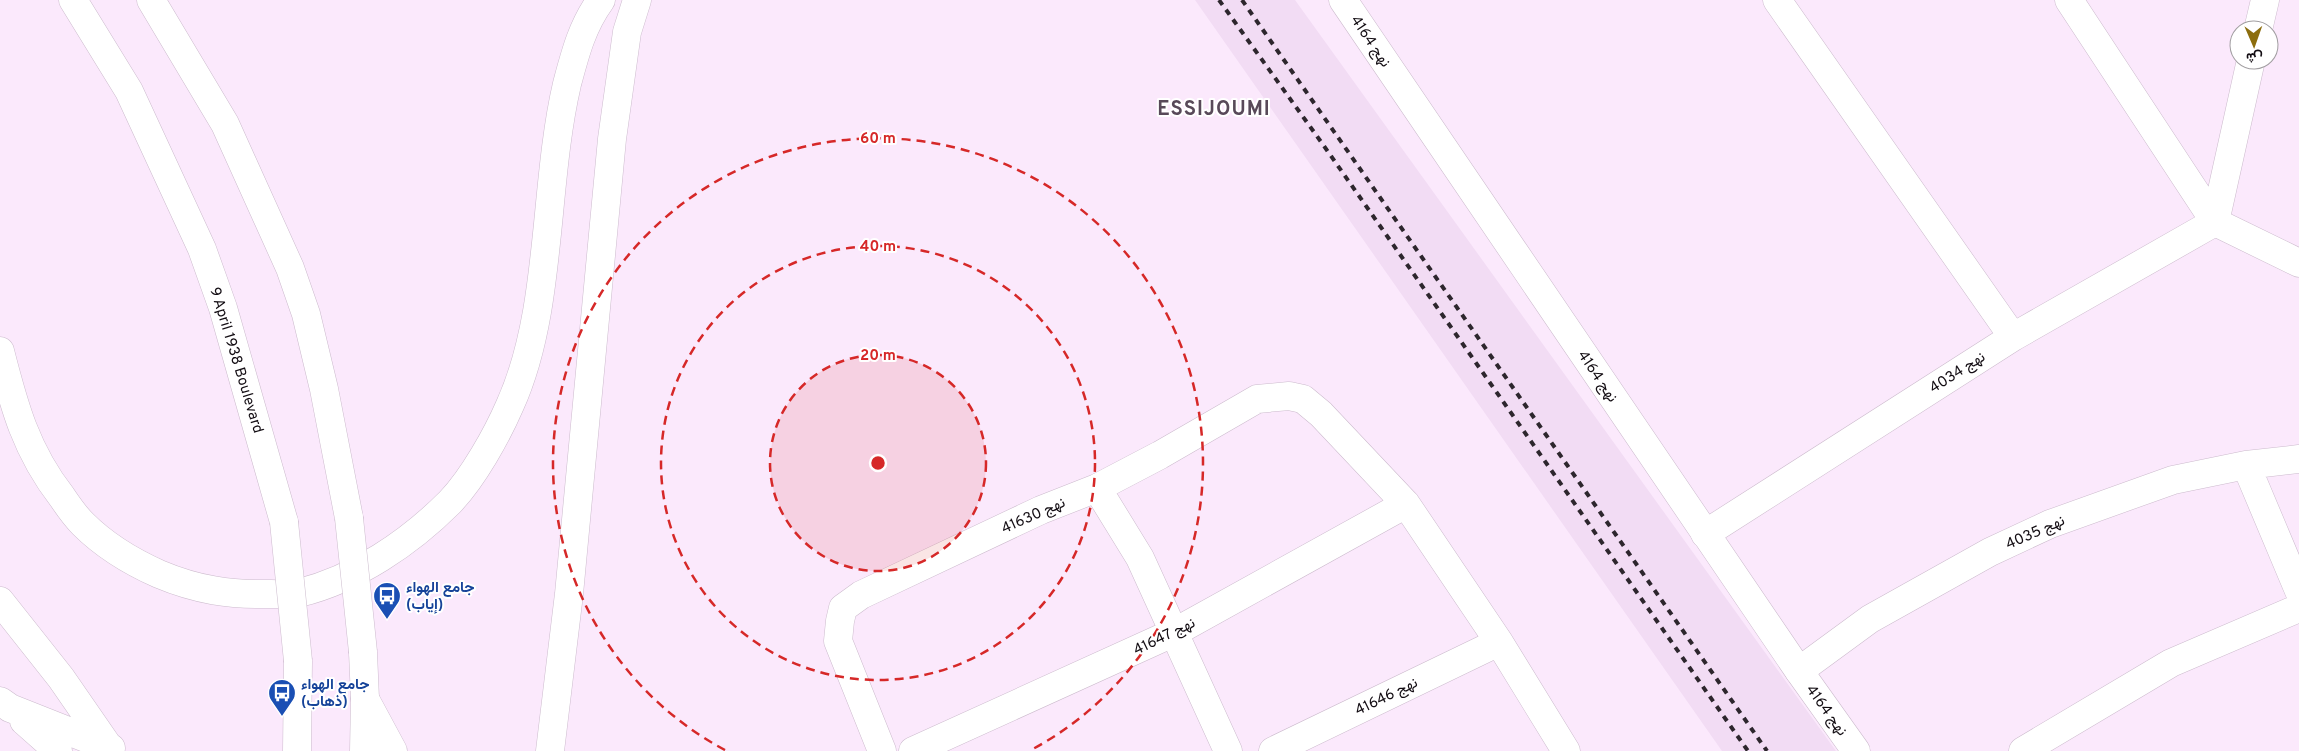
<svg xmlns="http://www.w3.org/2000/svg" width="2299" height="751" font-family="Overpass,Vazirmatn,sans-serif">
  <rect width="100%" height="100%" fill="#fbe9fc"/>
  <!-- built -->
  <path fill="#f2dcf4" d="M 1195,0 L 1295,0 L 1836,751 L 1722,751 Z"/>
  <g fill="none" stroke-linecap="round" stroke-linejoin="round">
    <defs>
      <path id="street" d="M 1777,0 L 2013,337
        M 2069,0 L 2215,222 L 2299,263
        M 2258,30 L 2265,0
        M 2246,465 L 2299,591
        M 1097,488 L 1160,455 L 1257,399 L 1289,396 L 1303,399 L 1321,414 L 1406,504 L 1499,642 L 1566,751
        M 1705,534 L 2013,337 L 2215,222 L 2251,60
        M 1799,671 L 1870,619 L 1990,552 L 2050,524 L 2173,480 L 2246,465 L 2299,459
        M 882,751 L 838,641 L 840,621 L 843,608 L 861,595 L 1041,510 L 1097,488 L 1140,558 L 1228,751
        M 913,751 L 1175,632 L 1406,504
        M 1273,751 L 1499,642
        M 2023,751 L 2171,663 L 2299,608"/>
      <path id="secondary" d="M 1343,0 L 1799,671 L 1856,751
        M 365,699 L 393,751"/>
      <path id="primary" d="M 73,0 L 129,91 L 202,249 L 223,308 L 284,522
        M 151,0 L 225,124 L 290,268 L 306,314 L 324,389 L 349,518
        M 0,351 C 14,406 26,451 62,497 C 68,506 75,516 83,524 C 104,545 132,562 159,574 C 197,590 230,595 271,594 C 280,594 290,595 299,593 C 356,579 409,543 450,502 C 473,478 497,435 510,405 C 553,310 543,187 567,84 C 575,54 582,26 601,0
        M 0,601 L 61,678 L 108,746
        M 363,652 L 365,699 L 364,751
        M 0,701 L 10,708 L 111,748
        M 24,721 L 58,751
        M 297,751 L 298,661
        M 550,751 L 569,594 L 612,139 L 627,32 L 637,0"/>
    </defs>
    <!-- street casing -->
    <use href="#street" stroke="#ccbbcd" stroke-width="29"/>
    <!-- secondary casing -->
    <use href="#secondary" stroke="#ccbbcd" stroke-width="29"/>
    <!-- primary casing -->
    <use href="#primary" stroke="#ccbbcd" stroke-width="29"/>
    <!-- street -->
    <use href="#street" stroke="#fff" stroke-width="28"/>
    <!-- secondary -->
    <use href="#secondary" stroke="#fff" stroke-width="28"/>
    <!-- primary -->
    <use href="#primary" stroke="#fff" stroke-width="28"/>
    <!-- rail -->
    <path stroke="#2d262d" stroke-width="4" stroke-dasharray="6 6" stroke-linecap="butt" d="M 1219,0 L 1324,146 L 1748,751
      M 1242,0 L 1767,751"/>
    <defs>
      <path id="primary-bridge" d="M 349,518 L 363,652
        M 284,522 L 298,661"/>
    </defs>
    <!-- primary-bridge casing -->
    <use href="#primary-bridge" stroke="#ccbbcd" stroke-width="29" stroke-linecap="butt"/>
    <!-- primary-bridge -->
    <use href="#primary-bridge" stroke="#fff" stroke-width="28"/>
  </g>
  <!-- distance rings -->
  <circle cx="878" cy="463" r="108" fill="#d62828" fill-opacity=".12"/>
  <g fill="none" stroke="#d62828" stroke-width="2.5" stroke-dasharray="9 6">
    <circle cx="878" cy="463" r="108"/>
    <circle cx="878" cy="463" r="217"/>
    <path d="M725 750A325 325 0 1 1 1031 750"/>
  </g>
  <!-- icons -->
  <defs>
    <symbol id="bus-pin" viewBox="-11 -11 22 30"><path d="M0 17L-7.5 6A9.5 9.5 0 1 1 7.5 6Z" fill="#1a4fb4" stroke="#fff"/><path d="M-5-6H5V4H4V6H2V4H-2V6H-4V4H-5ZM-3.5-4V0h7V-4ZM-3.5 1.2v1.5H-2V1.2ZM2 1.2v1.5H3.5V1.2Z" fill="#fff"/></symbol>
  </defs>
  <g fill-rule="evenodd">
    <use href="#bus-pin" x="371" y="580" width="32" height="43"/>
    <use href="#bus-pin" x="266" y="677" width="32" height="43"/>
  </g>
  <g text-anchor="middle" stroke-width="4" stroke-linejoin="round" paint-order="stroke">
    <!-- street labels -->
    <g font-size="15" fill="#130d13" stroke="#fff">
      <text transform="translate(1371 41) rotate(56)" y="5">نهج 4164</text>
      <text transform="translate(237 360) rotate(73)" y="5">9 April 1938 Boulevard</text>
      <text transform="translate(1957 372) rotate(-33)" y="5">نهج 4034</text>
      <text transform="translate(1598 376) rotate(56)" y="5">نهج 4164</text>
      <text transform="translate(1033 515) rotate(-24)" y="5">نهج 41630</text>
      <text transform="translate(2035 532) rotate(-24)" y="5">نهج 4035</text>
      <text transform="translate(1164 636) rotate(-26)" y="5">نهج 41647</text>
      <text transform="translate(1386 696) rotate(-26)" y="5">نهج 41646</text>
      <text transform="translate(1827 710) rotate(54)" y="5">نهج 4164</text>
    </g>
    <!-- transit labels -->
    <g font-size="15" font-weight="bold" fill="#164399" stroke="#fff" text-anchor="start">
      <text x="406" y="592">جامع الهواء<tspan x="406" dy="17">(إياب)</tspan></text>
      <text x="301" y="689">جامع الهواء<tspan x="301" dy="17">(ذهاب)</tspan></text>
    </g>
    <!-- district labels -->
    <g font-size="20" font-weight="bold" letter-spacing="1" fill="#584959" stroke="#fff">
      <text x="1214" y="115">ESSIJOUMI</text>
    </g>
  </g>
  <circle cx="878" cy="463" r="8" fill="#d62828" stroke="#fff" stroke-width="2.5"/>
  <g font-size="15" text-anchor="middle" font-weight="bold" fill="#d62828" stroke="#fff" stroke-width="4" stroke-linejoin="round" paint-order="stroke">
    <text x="878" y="143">60 m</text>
    <text x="878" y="251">40 m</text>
    <text x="878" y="360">20 m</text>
  </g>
  <!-- north arrow -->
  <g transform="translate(2254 45) rotate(178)"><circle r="24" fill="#ffffff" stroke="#a19ea1"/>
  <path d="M0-4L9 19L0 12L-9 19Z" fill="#8c6d0e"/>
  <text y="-8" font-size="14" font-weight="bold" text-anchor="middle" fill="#130d13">ش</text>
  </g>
</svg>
